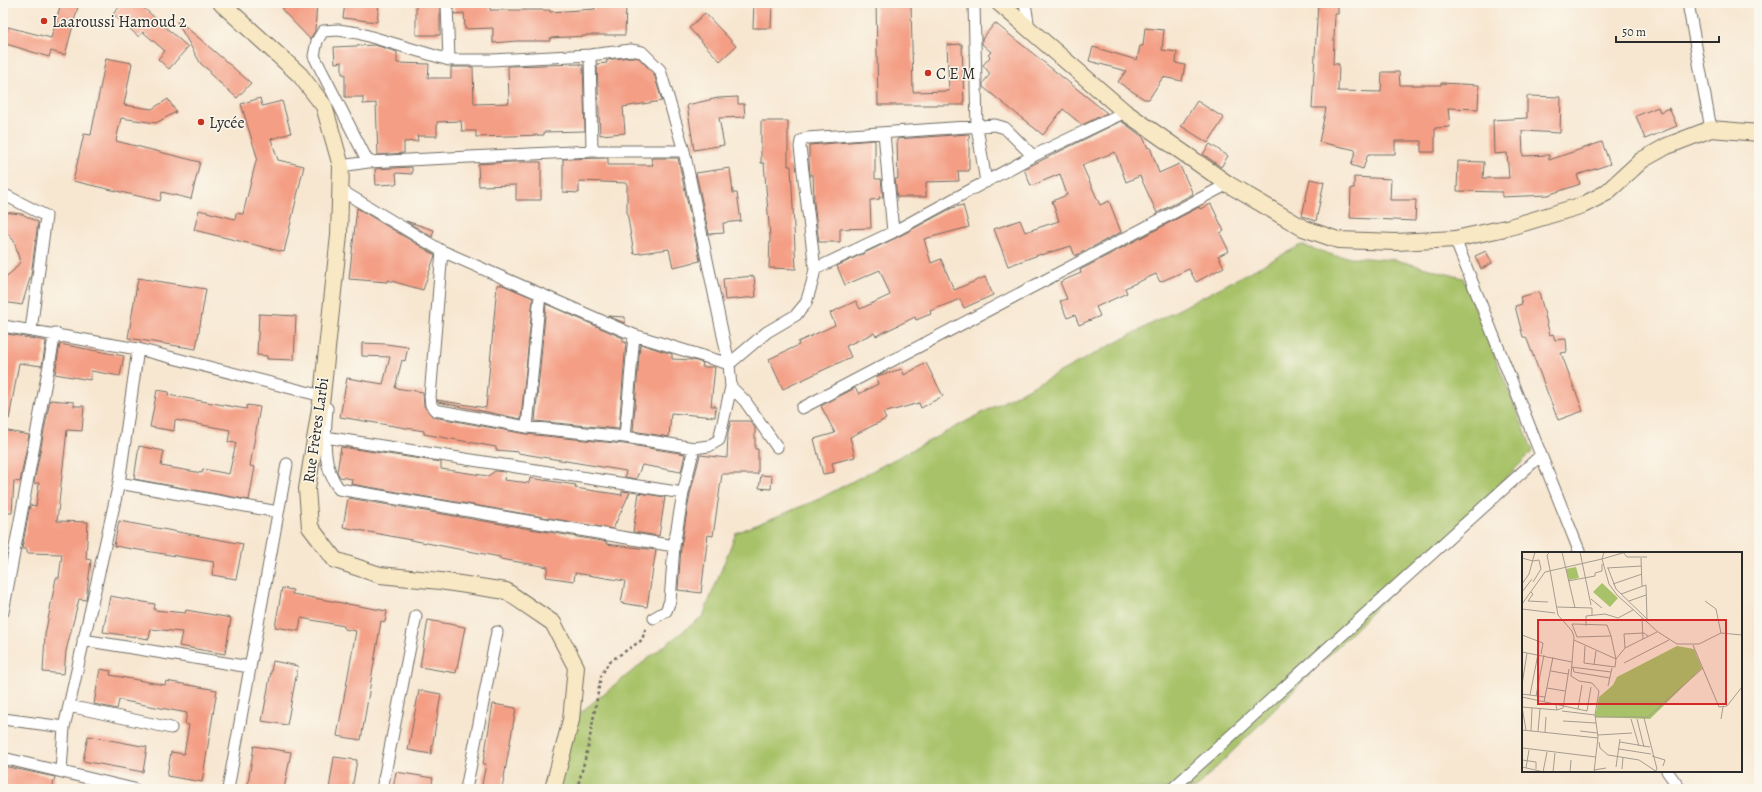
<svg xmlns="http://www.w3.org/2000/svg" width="1762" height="792" font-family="Alegreya,serif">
  <rect width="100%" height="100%" fill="#fbf7ec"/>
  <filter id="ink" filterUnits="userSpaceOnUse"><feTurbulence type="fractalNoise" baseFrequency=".025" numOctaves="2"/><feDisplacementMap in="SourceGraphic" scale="8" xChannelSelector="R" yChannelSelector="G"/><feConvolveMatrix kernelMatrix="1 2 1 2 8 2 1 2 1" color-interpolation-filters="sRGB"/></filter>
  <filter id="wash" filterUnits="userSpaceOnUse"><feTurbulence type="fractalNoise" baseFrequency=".012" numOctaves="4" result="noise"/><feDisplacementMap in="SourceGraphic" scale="16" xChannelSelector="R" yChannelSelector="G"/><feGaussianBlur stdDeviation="0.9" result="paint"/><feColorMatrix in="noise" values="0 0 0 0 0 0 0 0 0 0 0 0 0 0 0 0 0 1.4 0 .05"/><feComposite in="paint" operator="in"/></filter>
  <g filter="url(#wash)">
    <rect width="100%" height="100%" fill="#f7e7d1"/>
    <!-- green -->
    <path fill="#a7c268" stroke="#69764a" d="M 1301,245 L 1336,256 L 1396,260 L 1463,278 L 1533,451 L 1195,789 L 553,789 L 571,720 L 655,653 L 703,616 L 736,533 L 817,500 Z"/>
    <g id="blocks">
      <!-- building -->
      <path fill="#f49f85" d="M 61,3 L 79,3 L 65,55 L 51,51 L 49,57 L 3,43 L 8,27 L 51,38 Z
        M 123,3 L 138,3 L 188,47 L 169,69 L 158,59 L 165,51 L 143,32 L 139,37 L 113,14 Z
        M 283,3 L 317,3 L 315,31 L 310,39 L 283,11 Z
        M 345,3 L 379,3 L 377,22 L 343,18 Z
        M 416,3 L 440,3 L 440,35 L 416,35 Z
        M 454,3 L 490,3 L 490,10 L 550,10 L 550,12 L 595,9 L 595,3 L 626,4 L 625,35 L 586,35 L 586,36 L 550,38 L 550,41 L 517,41 L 493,43 L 493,28 L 465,29 L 464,13 L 454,14 Z
        M 754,3 L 772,3 L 771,28 L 753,28 Z
        M 876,3 L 911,3 L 913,92 L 949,91 L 947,45 L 962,44 L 964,105 L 878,105 Z
        M 1318,3 L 1338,3 L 1338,14 L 1335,14 L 1333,64 L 1339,64 L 1338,91 L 1381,92 L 1382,72 L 1399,72 L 1400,85 L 1441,85 L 1441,83 L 1479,85 L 1478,109 L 1448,108 L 1450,127 L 1435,128 L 1435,152 L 1421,152 L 1421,141 L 1395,141 L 1395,154 L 1368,154 L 1363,169 L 1351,165 L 1356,150 L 1319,142 L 1326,108 L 1312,108 Z
        M 705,13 L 736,46 L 720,61 L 689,28 Z
        M 179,21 L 251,83 L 237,98 L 210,74 L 211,72 L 201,64 L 177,22 Z
        M 995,23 L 1107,113 L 1082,125 L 1063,109 L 1043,135 L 983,87 L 983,83 L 990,74 L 983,65 L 990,57 L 988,55 L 991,52 L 982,44 L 982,39 Z
        M 1145,28 L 1164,30 L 1162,50 L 1177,52 L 1176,63 L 1185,65 L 1182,81 L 1163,77 L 1149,99 L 1144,99 L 1118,82 L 1126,71 L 1089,61 L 1093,47 L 1137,60 L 1140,46 L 1143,46 Z
        M 375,45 L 397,52 L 397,63 L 429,64 L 428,78 L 451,78 L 451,67 L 473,67 L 474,104 L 509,103 L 508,66 L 580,64 L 580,65 L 583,65 L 585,131 L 544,132 L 544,135 L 476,137 L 476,131 L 462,131 L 461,121 L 437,122 L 437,136 L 417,136 L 418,141 L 404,142 L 404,153 L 378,155 L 376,103 L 363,104 L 363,97 L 345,97 L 345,74 L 342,74 L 342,62 L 335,63 L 334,47 Z
        M 631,57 L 639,58 L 654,74 L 662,101 L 623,107 L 625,133 L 600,135 L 597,64 L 607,63 L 606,61 L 612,59 Z
        M 106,58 L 132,63 L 124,105 L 152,109 L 168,99 L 176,112 L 156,123 L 121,118 L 116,141 L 200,162 L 191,199 L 162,192 L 160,201 L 73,181 L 84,134 L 91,135 Z
        M 1527,96 L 1561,97 L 1560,133 L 1522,131 L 1523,156 L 1549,155 L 1549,160 L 1602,142 L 1610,164 L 1577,175 L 1580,184 L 1548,195 L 1502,197 L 1502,192 L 1457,191 L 1458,161 L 1484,162 L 1483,178 L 1509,178 L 1507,153 L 1494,154 L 1493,120 L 1527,118 Z
        M 738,97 L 738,104 L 744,104 L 745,117 L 719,118 L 724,145 L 694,150 L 687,105 L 718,98 Z
        M 260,98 L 262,106 L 282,101 L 291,133 L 271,139 L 278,160 L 304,166 L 284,252 L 194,230 L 199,210 L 235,219 L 236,213 L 243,214 L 257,157 L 241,104 Z
        M 1197,101 L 1224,118 L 1208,143 L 1181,126 Z
        M 1658,107 L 1660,112 L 1669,108 L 1677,126 L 1645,139 L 1636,116 Z
        M 761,121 L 788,121 L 788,166 L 791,166 L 796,269 L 769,268 L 770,237 L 764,163 L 761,163 Z
        M 1121,121 L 1143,137 L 1148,148 L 1150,147 L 1159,173 L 1179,164 L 1193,194 L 1157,213 L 1140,176 L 1126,182 L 1115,152 L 1082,165 L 1100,205 L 1109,201 L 1121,232 L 1075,256 L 1071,246 L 1041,255 L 1041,254 L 1008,266 L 994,229 L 1020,220 L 1025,232 L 1059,221 L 1052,201 L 1067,195 L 1060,174 L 1031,186 L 1024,169 Z
        M 969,134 L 969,171 L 958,171 L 959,181 L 926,182 L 926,197 L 897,197 L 895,179 L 898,179 L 897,139 Z
        M 875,140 L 875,179 L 881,179 L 883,197 L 879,197 L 880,199 L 870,200 L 871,228 L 840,229 L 840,242 L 819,242 L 814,203 L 813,175 L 810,175 L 809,161 L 809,145 Z
        M 1210,144 L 1228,156 L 1221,167 L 1203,154 Z
        M 608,158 L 608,165 L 653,165 L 651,158 L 678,158 L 700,261 L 673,267 L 669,249 L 634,254 L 627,212 L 627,183 L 579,181 L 579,193 L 563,192 L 563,159 Z
        M 512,162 L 541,162 L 541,200 L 516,200 L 516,185 L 479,186 L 478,164 Z
        M 412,167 L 412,174 L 396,173 L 397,184 L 376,185 L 375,169 Z
        M 730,168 L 733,193 L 737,193 L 741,221 L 723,223 L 724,233 L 709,234 L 696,173 Z
        M 1354,177 L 1391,179 L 1390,200 L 1416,200 L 1415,221 L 1350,218 L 1351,188 L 1354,188 Z
        M 1310,179 L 1324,182 L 1316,221 L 1302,216 Z
        M 1211,204 L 1224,231 L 1220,233 L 1229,251 L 1218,256 L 1224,267 L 1196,282 L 1189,269 L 1160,282 L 1156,274 L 1125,288 L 1127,293 L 1096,307 L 1100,316 L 1079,325 L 1075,315 L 1067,318 L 1060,301 L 1067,299 L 1060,282 L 1081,273 L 1080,270 L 1199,207 L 1200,209 Z
        M 963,205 L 969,227 L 924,239 L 931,263 L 941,259 L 954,290 L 985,277 L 993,295 L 964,308 L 960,299 L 930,311 L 931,314 L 916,320 L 915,317 L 876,336 L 874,333 L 846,346 L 851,357 L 783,389 L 769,359 L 799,345 L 798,342 L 835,325 L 830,313 L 856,301 L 860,309 L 890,295 L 880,270 L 845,285 L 837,266 L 896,238 L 952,208 Z
        M 357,208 L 435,255 L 423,290 L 388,280 L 387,282 L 349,279 Z
        M 3,212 L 22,214 L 38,222 L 31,275 L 22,305 L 3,302 L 3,279 L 14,270 L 20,262 L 14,241 L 3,228 Z
        M 406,221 L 434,230 L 432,237 Z
        M 1486,251 L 1492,263 L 1481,269 L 1475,256 Z
        M 754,276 L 756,297 L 725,300 L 723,279 Z
        M 138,278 L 206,289 L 196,349 L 128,338 Z
        M 497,285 L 503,285 L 533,298 L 521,419 L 438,402 L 437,400 L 486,408 Z
        M 1539,292 L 1550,335 L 1553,334 L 1555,340 L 1566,339 L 1567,352 L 1561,353 L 1583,411 L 1558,420 L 1526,337 L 1523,337 L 1515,306 L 1522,304 L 1520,297 Z
        M 546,304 L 623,338 L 623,342 L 626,342 L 619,429 L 535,421 Z
        M 259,314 L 296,316 L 294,360 L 267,359 L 267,356 L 257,355 Z
        M 608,316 L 625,317 L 625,323 Z
        M 3,333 L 46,341 L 42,366 L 19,363 L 9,419 L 3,418 Z
        M 362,343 L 386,344 L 408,347 L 405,361 L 402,360 L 395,388 L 423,392 L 424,406 L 433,417 L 526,434 L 624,444 L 685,454 L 681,472 L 642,465 L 636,479 L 625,477 L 626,471 L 518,453 L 519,452 L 496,450 L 496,447 L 424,434 L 424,431 L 340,417 L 347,378 L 383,384 L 390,357 L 362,356 Z
        M 60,344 L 124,356 L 120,376 L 91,371 L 90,380 L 55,374 Z
        M 640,344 L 672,354 L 672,359 L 693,360 L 703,363 L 702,367 L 715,367 L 711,406 L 716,406 L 715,417 L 671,413 L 669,437 L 633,431 Z
        M 926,363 L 943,396 L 921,408 L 919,403 L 883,413 L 886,419 L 850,437 L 855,457 L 832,463 L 834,472 L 823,474 L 814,439 L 835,433 L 821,406 L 855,388 L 859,394 L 878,384 L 876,377 L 880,375 L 902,369 L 904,375 Z
        M 157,390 L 169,392 L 168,395 L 246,409 L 247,405 L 260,407 L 250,466 L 255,467 L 249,500 L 134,479 L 139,446 L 164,451 L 161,466 L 202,473 L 203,469 L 229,474 L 236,443 L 228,442 L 230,430 L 175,420 L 174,431 L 150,427 Z
        M 50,400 L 74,402 L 74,406 L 84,406 L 82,431 L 67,430 L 57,521 L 88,522 L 86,559 L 91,560 L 86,600 L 79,599 L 66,651 L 64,674 L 43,672 L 45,635 L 56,578 L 59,578 L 62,554 L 27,553 L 27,549 L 22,549 L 30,505 L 36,506 L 39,483 L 34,483 Z
        M 731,421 L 750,421 L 755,428 L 755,449 L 758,449 L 758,474 L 722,474 L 713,536 L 708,535 L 701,593 L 678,590 L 681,547 L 690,494 L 700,455 L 727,458 L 728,433 Z
        M 3,430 L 29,435 L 20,482 L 14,481 L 12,513 L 3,513 Z
        M 341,447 L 441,462 L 441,469 L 488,476 L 495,471 L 505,472 L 504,480 L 529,483 L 530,478 L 576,485 L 575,488 L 622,495 L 622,491 L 630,492 L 613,529 L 351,484 L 352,479 L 340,477 L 337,472 Z
        M 761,475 L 772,476 L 771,489 L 759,488 Z
        M 639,493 L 665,497 L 659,536 L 633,532 Z
        M 348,498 L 607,542 L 606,544 L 656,550 L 647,607 L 621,603 L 625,581 L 575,573 L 574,581 L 546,577 L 548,567 L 500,559 L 500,557 L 343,527 Z
        M 119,521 L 243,544 L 236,579 L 212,575 L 214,562 L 114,546 Z
        M 282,588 L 293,590 L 292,594 L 387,611 L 385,622 L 381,621 L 361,740 L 337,736 L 356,631 L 344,629 L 344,626 L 301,618 L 299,631 L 275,627 Z
        M 110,596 L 155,604 L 154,610 L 185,613 L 186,610 L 231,618 L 225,654 L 179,646 L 182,632 L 151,629 L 149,639 L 103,632 Z
        M 428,620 L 465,627 L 456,673 L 420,667 Z
        M 273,661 L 298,666 L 287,725 L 262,721 Z
        M 100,669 L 111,671 L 110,675 L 165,685 L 166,681 L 217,690 L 202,782 L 167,776 L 171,752 L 184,754 L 189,725 L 185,724 L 187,713 L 119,700 L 117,709 L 94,704 Z
        M 419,690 L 441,694 L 431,754 L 408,750 Z
        M 493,704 L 516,708 L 502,789 L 481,789 L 486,764 L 483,764 Z
        M 88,736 L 147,747 L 143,772 L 83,761 Z
        M 254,746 L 291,752 L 284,789 L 247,789 Z
        M 334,757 L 357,760 L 352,789 L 329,789 Z
        M 3,766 L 55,777 L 52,789 L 3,789 Z
        M 396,772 L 433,778 L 431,789 L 393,789 Z"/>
    </g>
  </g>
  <g filter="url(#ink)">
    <use href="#blocks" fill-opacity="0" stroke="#726d65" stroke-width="1"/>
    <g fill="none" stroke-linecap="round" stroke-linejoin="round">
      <defs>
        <path id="minor" d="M 447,3 L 449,60
          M 974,3 L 977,127 L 986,182
          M 1025,3 L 1029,29
          M 1688,3 L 1711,129
          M 590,55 L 592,151
          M 884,133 L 893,232
          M 684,151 L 660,70 L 642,52 L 631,50 L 590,55 L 492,60 L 449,60 L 358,33 L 338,30 L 323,31 L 317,41 L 314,56 L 368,162 L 592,151 L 684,151 L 729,364 L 767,332 L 796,315 L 806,303 L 812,283 L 815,269 L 893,232 L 1033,156 L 1125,112
          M 341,166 L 368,162
          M 342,191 L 442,251 L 634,335 L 729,364 L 731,387 L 719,440 L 709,446 L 694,448 L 625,437 L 527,427 L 435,410 L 431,405 L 430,397 L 442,251
          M 3,194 L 46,216 L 31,330
          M 1455,239 L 1580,553
          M 815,269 L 800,147 L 801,141 L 807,138 L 995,125 L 1005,128 L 1033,156
          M 3,326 L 138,349 L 322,396
          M 731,387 L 745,401 L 777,447
          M 327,408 C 325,436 321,465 339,489 L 674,546
          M 802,408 L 1228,184
          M 527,427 L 540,294
          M 625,437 L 634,335
          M 318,439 L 325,437 L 683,493
          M 119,483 L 278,512
          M 3,612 L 55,333
          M 654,618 L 666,611 L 670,601 L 674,546 L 683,493 L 694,448
          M 83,640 L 250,667
          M 69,706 L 171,728
          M 3,719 L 64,727
          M 3,758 L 134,789
          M 61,771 L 64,727 L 69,706 L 119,483 L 138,349
          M 1667,771 L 1680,789
          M 228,789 L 287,464
          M 382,789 L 416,616
          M 466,789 L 497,632
          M 1172,789 L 1541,455"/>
        <path id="secondary" d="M 221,3 L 300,75 L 324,106 L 341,166 L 339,235 L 322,396 L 307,489 L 310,527 L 335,560 L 380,575 L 440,581 L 506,591 L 553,623 L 576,667 L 571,720 L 553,789
          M 999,3 L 1125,112 L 1228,184 L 1303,228 L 1338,240 L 1396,242 L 1455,239 L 1510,227 L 1583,205 L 1606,193 L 1642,160 L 1667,146 L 1711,129 L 1759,133"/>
      </defs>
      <!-- minor casing -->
      <use href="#minor" stroke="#726d65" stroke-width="13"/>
      <!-- secondary casing -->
      <use href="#secondary" stroke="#726d65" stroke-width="18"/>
      <!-- path -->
      <path stroke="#726d65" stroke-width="2.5" stroke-dasharray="3 3" stroke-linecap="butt" d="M 577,789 L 588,748 L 601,676 L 609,662 L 642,640 L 646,627"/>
      <!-- minor -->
      <use href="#minor" stroke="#fff" stroke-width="11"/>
      <!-- secondary -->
      <use href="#secondary" stroke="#f8e8c3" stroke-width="16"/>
    </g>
  </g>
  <!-- markers -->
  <g fill="#c8321e" stroke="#fbf7ec" stroke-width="1.5">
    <circle cx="44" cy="21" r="4"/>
    <circle cx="928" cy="73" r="4"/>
    <circle cx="201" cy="122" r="4"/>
  </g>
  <g text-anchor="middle" stroke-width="3" stroke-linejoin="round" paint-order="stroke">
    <!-- poi labels -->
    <g font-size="16" fill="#2b2b2b" stroke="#fbf7ec" text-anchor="start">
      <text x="52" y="27">Laaroussi Hamoud 2</text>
      <text x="936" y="79">C E M</text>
      <text x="209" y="128">Lycée</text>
    </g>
    <!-- street labels -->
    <g font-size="16" fill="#2b2b2b" stroke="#fbf7ec">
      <text transform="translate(315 430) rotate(-82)" y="6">Rue Frères Larbi</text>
    </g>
  </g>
  <!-- overview -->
  <g transform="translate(1522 552)">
    <rect width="220" height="220" fill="#f7e7d1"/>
    <path d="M 54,15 L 57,26 L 47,28 L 44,17 ZM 80,31 L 96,46 L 88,55 L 71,40 ZM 155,94 L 172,97 L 180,116 L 128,167 L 73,165 L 77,145 L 91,133 L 95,125 Z" fill="#a7c268"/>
    <path fill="none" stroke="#a59c8f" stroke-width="1" d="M 28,0 L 25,3 L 28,18M 40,0 L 53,56M 58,0 L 69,53M 101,0 L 105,5 L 125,5M 0,6 L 11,9 L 17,8 L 19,17 L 11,30M 119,6 L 120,34M 80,7 L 104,0M 80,7 L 87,32 L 95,43 L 136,80 L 155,92 L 177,92 L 199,81 L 220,83M 85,16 L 120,14M 86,16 L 94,37 L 125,67M 28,18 L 36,63 L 50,79 L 52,85 L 49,124 L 57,129 L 70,131 L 77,139 L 73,163 L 76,185 L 72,220M 46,29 L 73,24 L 73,21 L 80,19 L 80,12M 0,32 L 7,22 L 13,0M 91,32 L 120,22M 0,40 L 10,27M 9,40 L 11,42 L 6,49 L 26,50M 99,42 L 124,33 L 125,67M 69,47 L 80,56M 107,49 L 124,43M 183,49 L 194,57 L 199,81M 0,52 L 23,20 L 80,7 L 82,0M 35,55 L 70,56 L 70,63M 0,57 L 33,61M 120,66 L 121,87M 64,74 L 64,64 L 83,62 L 96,66 L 111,58M 0,83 L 21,91 L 19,102M 89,84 L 85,73 L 50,72 L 55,85 L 89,84 L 94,107 L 103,96 L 135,80M 52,88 L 94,107 L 93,115 L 62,111 L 63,94M 171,93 L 197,155 L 205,154 L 220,135M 103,96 L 102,82 L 122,81 L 126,84M 0,100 L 50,110M 102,111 L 147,88M 72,113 L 74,99M 49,115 L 89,120M 51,116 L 52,120 L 88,126M 29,119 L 46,122M 0,133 L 5,101M 86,134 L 90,116M 25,136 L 43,139M 0,142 L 23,145M 8,143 L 16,102M 14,144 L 22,103M 0,145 L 65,159 L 69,135M 22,150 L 31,105M 56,157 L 60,133M 35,158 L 41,156 L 47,117M 40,159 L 73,163M 73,165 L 126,165 L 181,116M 122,166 L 135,217 L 133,220M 109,167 L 117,194M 115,167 L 122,195M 199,167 L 201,155M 41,169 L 74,171M 0,178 L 76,186M 4,178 L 0,155 L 35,158 L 34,153M 9,179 L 10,156M 16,179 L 18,157M 58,179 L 75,181M 23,180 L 24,165M 76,183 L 110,181M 0,189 L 0,202M 77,190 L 78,196 L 86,203 L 117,208 L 135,220M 98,190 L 128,195M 1,196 L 74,205M 97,197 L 129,202M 130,204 L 143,208 L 141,214M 0,208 L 14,210 L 14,217M 0,215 L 22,220M 94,215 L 98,187M 4,216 L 7,198M 100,217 L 101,205M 72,218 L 84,216M 21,220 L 25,200M 31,220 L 33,201M 48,220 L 49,208"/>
    <path fill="#d62828" fill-opacity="0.15" stroke="#d62828" stroke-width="2" d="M 16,68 L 204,68 L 204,152 L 16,152 Z"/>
    <rect width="220" height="220" fill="none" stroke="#2b2b2b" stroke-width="2"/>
  </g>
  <!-- margin -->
  <rect width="1762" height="792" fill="none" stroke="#fbf7ec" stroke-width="16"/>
  <!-- scale -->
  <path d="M1616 36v6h103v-6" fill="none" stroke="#2b2b2b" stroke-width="2"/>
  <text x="1622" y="36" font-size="12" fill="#2b2b2b" stroke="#fbf7ec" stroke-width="3" paint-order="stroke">50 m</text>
</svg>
